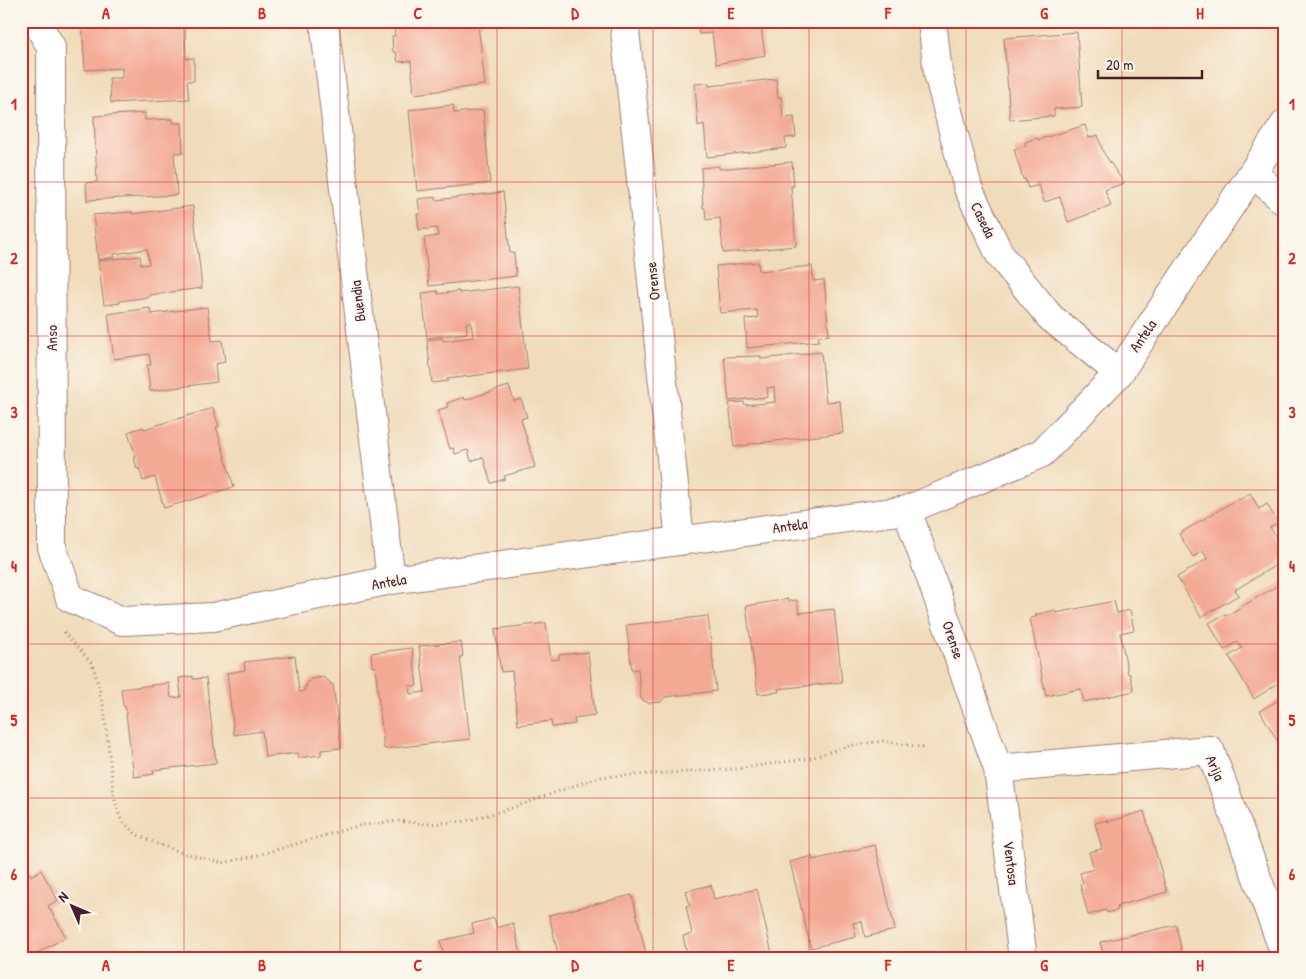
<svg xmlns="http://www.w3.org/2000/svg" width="1306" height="979" font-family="'Patrick Hand',sans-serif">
  <rect width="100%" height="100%" fill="#fbf7ec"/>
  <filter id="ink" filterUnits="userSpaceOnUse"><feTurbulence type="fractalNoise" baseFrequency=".02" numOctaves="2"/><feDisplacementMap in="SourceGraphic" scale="10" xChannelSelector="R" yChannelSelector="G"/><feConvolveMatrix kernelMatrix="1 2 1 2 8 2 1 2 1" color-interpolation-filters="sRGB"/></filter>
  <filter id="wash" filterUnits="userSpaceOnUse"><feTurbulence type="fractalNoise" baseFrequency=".0096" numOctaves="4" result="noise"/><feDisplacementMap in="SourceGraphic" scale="20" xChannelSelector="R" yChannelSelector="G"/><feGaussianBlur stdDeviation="1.12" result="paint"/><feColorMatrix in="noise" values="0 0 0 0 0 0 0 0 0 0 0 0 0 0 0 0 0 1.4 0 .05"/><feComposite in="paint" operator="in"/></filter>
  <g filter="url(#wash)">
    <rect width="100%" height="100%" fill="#f0dbba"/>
    <g id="blocks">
      <!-- building -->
      <path fill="#f3aa95" d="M 128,21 L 128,26 L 185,23 L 186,59 L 194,58 L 194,81 L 187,81 L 189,99 L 111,103 L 109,78 L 122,78 L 122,68 L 85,70 L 82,22 Z
        M 393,21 L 481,21 L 482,24 L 478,25 L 485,85 L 414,94 L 411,61 L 398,62 L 396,52 L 393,52 L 392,36 L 395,36 Z
        M 697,21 L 760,21 L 765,55 L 716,64 L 712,33 L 699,34 Z
        M 1077,32 L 1082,107 L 1054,109 L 1054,116 L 1010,120 L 1004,38 Z
        M 776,79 L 778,98 L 781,97 L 783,118 L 794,117 L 796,137 L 785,138 L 786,148 L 707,157 L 704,124 L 698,126 L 695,84 L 709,83 L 709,86 Z
        M 453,105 L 454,113 L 483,110 L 490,183 L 417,191 L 409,110 Z
        M 145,113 L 145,120 L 173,119 L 173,123 L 182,123 L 183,153 L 174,153 L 177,195 L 87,200 L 86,183 L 97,182 L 94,116 Z
        M 1085,125 L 1089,138 L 1098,135 L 1103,152 L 1124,183 L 1105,190 L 1111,206 L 1068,222 L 1060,197 L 1044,202 L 1039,185 L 1028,188 L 1025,179 L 1023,179 L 1014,149 L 1026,146 L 1025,142 L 1037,138 L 1038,140 Z
        M 792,162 L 794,186 L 791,186 L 796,246 L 723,253 L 720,218 L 706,220 L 705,208 L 703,208 L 701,168 L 719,166 L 719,169 Z
        M 503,192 L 510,253 L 514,253 L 516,276 L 429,286 L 424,238 L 438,236 L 437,228 L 419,230 L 417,214 L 420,214 L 418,199 L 436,197 L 436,200 Z
        M 193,206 L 202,288 L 149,295 L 149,297 L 120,301 L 120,303 L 104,305 L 98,261 L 140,256 L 141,265 L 149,264 L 147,249 L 114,254 L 114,257 L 98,260 L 93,215 L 132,212 L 132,214 Z
        M 758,262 L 759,271 L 812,266 L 813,281 L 824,280 L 829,335 L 818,336 L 819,341 L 747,348 L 745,319 L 758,318 L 757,310 L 720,313 L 716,266 Z
        M 518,286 L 528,369 L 447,379 L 448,381 L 432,383 L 427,340 L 442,338 L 443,341 L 473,337 L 471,322 L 466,323 L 467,333 L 427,338 L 422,293 L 438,291 L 438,294 L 459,291 L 459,293 Z
        M 207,307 L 212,341 L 222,340 L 225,362 L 215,364 L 217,382 L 150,391 L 147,365 L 151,365 L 149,354 L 114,359 L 108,314 L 150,308 L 151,314 Z
        M 821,352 L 826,402 L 840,401 L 843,433 L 749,444 L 749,445 L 734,447 L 729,403 L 744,402 L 745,405 L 775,402 L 774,387 L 767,388 L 768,397 L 729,401 L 724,357 L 761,356 L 761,359 Z
        M 509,386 L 514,401 L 521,399 L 527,417 L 521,419 L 535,467 L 504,476 L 505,479 L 491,483 L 483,457 L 471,461 L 468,450 L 455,454 L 453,448 L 450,449 L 438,410 L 448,407 L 447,403 L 464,397 L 465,400 Z
        M 213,408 L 219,427 L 216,427 L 234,487 L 164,508 L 155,477 L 143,481 L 139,468 L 137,469 L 134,458 L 136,457 L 128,432 L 143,427 L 144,429 Z
        M 1250,493 L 1259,509 L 1267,504 L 1278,523 L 1270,527 L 1285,552 L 1285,556 L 1277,561 L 1279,563 L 1235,590 L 1239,595 L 1201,617 L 1177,577 L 1207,559 L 1203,551 L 1193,557 L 1179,534 L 1239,498 L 1240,500 Z
        M 1285,581 L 1285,679 L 1254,699 L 1229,656 L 1242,648 L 1237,642 L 1224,650 L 1209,623 L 1225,614 L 1226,616 Z
        M 788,599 L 788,601 L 797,600 L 799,613 L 834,609 L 842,682 L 778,689 L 779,692 L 758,694 L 746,606 Z
        M 1114,601 L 1117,613 L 1130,610 L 1134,630 L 1120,633 L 1128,674 L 1130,674 L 1134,691 L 1084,702 L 1081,689 L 1046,696 L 1030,618 L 1036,617 L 1035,615 L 1055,610 L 1056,613 Z
        M 708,616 L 716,691 L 665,697 L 661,702 L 648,703 L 641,699 L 638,669 L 632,670 L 626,625 Z
        M 546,623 L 551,660 L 559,659 L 559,655 L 588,652 L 595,715 L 574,718 L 575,724 L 552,727 L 551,721 L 518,725 L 512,671 L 501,672 L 495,629 Z
        M 461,642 L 463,656 L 460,657 L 470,739 L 384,749 L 375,666 L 372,667 L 371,653 L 412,648 L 417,686 L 409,686 L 410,694 L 425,692 L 419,646 Z
        M 295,656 L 299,692 L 305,691 L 304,687 L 307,687 L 306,685 L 311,679 L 323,677 L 330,682 L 330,684 L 333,684 L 341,748 L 321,750 L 321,755 L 298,758 L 298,753 L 265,757 L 262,731 L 234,735 L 227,673 L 245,670 L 244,662 Z
        M 193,676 L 193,679 L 206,678 L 216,763 L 153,770 L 154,774 L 134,777 L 125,706 L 123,706 L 121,689 L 169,683 L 171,698 L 181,697 L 179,678 Z
        M 1285,696 L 1285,754 L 1260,711 Z
        M 1144,811 L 1167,892 L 1117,906 L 1118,910 L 1107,913 L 1106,910 L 1088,915 L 1080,884 L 1083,883 L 1080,873 L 1094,869 L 1089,852 L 1102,849 L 1095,823 L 1107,820 L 1108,822 Z
        M 875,845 L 895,930 L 865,937 L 862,921 L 853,923 L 856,937 L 811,948 L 790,862 L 812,856 L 813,860 Z
        M 41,870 L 58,900 L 48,906 L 66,937 L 28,958 L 21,958 L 21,878 L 30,873 L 31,876 Z
        M 711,885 L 714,899 L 757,889 L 773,958 L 688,958 L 683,936 L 692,934 L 686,906 L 690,905 L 686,891 Z
        M 632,895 L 647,958 L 607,958 L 606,953 L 592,958 L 559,958 L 549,915 Z
        M 494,918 L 497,928 L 513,923 L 522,958 L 445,958 L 440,941 L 474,933 L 472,924 Z
        M 1176,925 L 1183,958 L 1104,958 L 1100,942 Z"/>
    </g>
  </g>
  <g filter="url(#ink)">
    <use href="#blocks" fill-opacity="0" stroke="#9d7d72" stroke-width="1"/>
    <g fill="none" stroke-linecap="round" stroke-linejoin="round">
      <defs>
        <path id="minor" d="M 36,21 L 51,47 L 52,547 L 70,598 L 122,621 L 213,617 L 391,580 L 907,510 L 1042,453 L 1119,373 L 1285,124
          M 324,21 L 391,580
          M 624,21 L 680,541
          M 932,21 L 938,73 L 968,188 L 1000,255 L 1050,317 L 1119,373
          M 1253,173 L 1285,202
          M 907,510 L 998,769 L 1023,958
          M 998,769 L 1210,750 L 1285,954"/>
      </defs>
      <!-- minor casing -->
      <use href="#minor" stroke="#9d7d72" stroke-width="30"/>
      <!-- path -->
      <path stroke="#9d7d72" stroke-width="3" stroke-dasharray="1 4" stroke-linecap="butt" d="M 64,632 L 93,665 L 104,709 L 114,797 L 121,820 L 136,834 L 155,843 L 180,852 L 222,863 L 255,856 L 357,826 L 398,821 L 427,824 L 466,821 L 509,809 L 599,777 L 736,769 L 811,758 L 847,746 L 883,741 L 926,748"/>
      <!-- minor -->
      <use href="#minor" stroke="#fff" stroke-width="28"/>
    </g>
  </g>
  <!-- grid -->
  <path fill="none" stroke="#d62828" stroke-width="1" stroke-opacity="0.55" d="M 184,21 L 184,958M 340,21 L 340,958M 497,21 L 497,958M 653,21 L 653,958M 809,21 L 809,958M 966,21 L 966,958M 1122,21 L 1122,958M 21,182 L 1285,182M 21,336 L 1285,336M 21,490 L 1285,490M 21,644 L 1285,644M 21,798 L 1285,798"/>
  <g text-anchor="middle" stroke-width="4" stroke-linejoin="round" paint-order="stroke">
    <!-- street labels -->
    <g font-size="15" fill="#4a1f2b" stroke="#fbf7ec">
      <text transform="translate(983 220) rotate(64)" y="5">Caseda</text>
      <text transform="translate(653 281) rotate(-96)" y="5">Orense</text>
      <text transform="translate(358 301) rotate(-97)" y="5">Buendia</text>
      <text transform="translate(1143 336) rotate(-56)" y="5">Antela</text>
      <text transform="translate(52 338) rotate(-90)" y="5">Anso</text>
      <text transform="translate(790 526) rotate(-8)" y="5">Antela</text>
      <text transform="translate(389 582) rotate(-10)" y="5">Antela</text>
      <text transform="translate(953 640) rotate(71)" y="5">Orense</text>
      <text transform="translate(1215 768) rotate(66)" y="5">Arija</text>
      <text transform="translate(1011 863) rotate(83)" y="5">Ventosa</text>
    </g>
  </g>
  <!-- margin -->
  <rect width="1306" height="979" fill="none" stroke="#fbf7ec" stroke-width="55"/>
  <!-- north arrow -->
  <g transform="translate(72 906) rotate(315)" stroke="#fbf7ec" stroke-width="4" paint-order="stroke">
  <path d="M0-4L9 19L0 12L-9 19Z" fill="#4a1f2b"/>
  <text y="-8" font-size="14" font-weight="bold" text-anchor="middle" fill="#4a1f2b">N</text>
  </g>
  <!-- scale -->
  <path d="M1098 70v8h104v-8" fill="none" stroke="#4a1f2b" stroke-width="2.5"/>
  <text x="1106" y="70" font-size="15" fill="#4a1f2b" stroke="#fbf7ec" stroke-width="4" paint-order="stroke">20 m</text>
  <rect x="28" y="28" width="1250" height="924" fill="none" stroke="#d62828" stroke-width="2"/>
  <g font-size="16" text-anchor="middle" font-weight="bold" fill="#d62828">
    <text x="106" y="19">A</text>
    <text x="262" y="19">B</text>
    <text x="418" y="19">C</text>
    <text x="575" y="19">D</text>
    <text x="731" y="19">E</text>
    <text x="888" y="19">F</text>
    <text x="1044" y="19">G</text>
    <text x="1200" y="19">H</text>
    <text x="14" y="110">1</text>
    <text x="1292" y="110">1</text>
    <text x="14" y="264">2</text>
    <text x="1292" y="264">2</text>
    <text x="14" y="418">3</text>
    <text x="1292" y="418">3</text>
    <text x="14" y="572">4</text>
    <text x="1292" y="572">4</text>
    <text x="14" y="726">5</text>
    <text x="1292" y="726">5</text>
    <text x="14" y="880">6</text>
    <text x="1292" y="880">6</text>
    <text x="106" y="971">A</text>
    <text x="262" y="971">B</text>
    <text x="418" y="971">C</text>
    <text x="575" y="971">D</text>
    <text x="731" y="971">E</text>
    <text x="888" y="971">F</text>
    <text x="1044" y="971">G</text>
    <text x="1200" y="971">H</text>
  </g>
</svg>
